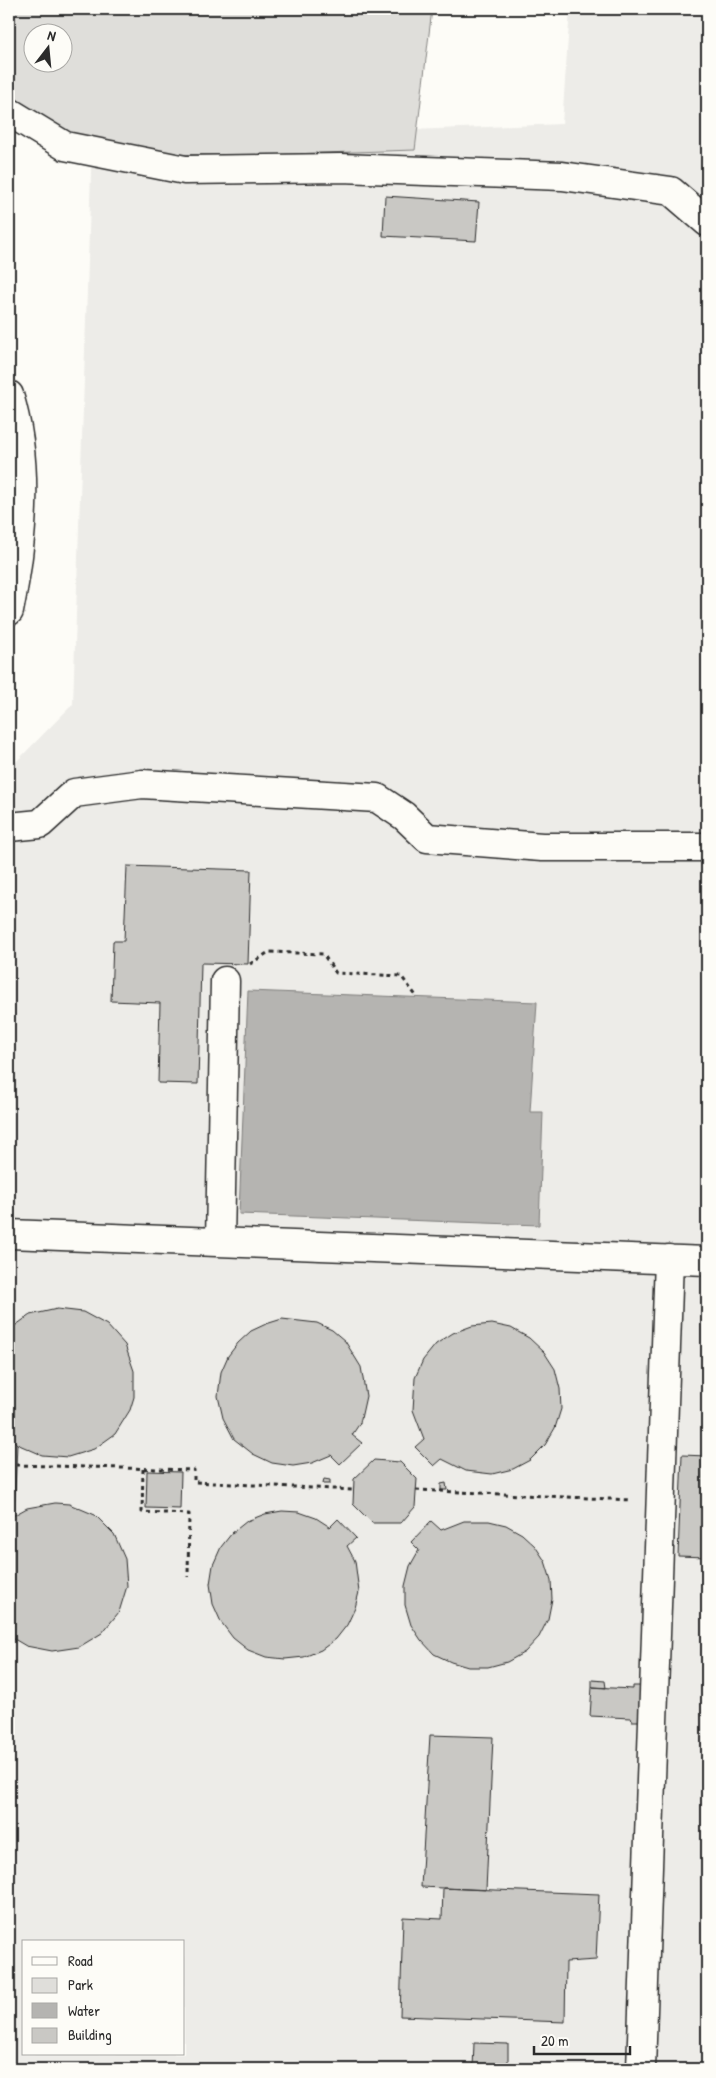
<svg xmlns="http://www.w3.org/2000/svg" width="716" height="2078" font-family="'Patrick Hand',sans-serif">
  <rect width="100%" height="100%" fill="#fdfcf7"/>
  <filter id="ink" filterUnits="userSpaceOnUse"><feTurbulence type="fractalNoise" baseFrequency=".02" numOctaves="2"/><feDisplacementMap in="SourceGraphic" scale="10" xChannelSelector="R" yChannelSelector="G"/><feConvolveMatrix kernelMatrix="1 2 1 2 8 2 1 2 1" color-interpolation-filters="sRGB"/></filter>
  <g filter="url(#ink)">
    <!-- built -->
    <path fill="#edece8" fill-rule="evenodd" d="M 570,9 L 707,9 L 707,2069 L 9,2069 L 9,769 L 73,704 L 92,143 L 562,124 ZM 24,1942 L 184,1942 L 184,2054 L 24,2054 Z"/>
    <!-- green -->
    <path fill="#dfdeda" stroke="#858482" fill-rule="evenodd" d="M 9,9 L 255,9 L 307,13 L 321,9 L 432,9 L 415,150 L 260,155 L 124,154 L 45,128 L 9,103 ZM 32,32 L 62,32 L 62,62 L 32,62 Z"/>
    <!-- water -->
    <path fill="#b5b4b1" stroke="#7e7d7b" d="M 248,991 L 537,1002 L 530,1112 L 543,1112 L 539,1225 L 239,1214 Z
      M 707,1987 L 707,2069 L 704,2069 Z"/>
    <!-- building -->
    <path fill="#c9c8c4" stroke="#2b2b2b" d="M 385,196 L 479,202 L 476,241 L 383,236 Z
      M 127,866 L 251,870 L 248,964 L 201,963 L 198,1084 L 158,1083 L 160,1003 L 111,1001 L 113,941 L 124,941 Z
      M 57,1309 L 83,1312 L 107,1325 L 125,1345 L 134,1371 L 134,1397 L 130,1410 L 115,1434 L 94,1449 L 68,1457 L 42,1455 L 17,1444 L 9,1436 L 9,1330 L 30,1315 Z
      M 282,1319 L 317,1323 L 332,1330 L 345,1341 L 361,1367 L 366,1396 L 360,1423 L 352,1435 L 362,1443 L 340,1464 L 331,1455 L 312,1463 L 293,1466 L 272,1463 L 253,1454 L 234,1439 L 223,1418 L 218,1396 L 221,1372 L 228,1356 L 238,1343 L 251,1331 L 266,1324 Z
      M 492,1324 L 511,1328 L 529,1338 L 544,1352 L 555,1369 L 560,1389 L 561,1409 L 555,1428 L 545,1445 L 530,1460 L 513,1469 L 492,1474 L 466,1471 L 442,1459 L 434,1466 L 415,1447 L 424,1439 L 413,1410 L 415,1378 L 423,1360 L 436,1344 L 453,1333 L 472,1326 Z
      M 9,1436 L 17,1444 L 14,1513 L 9,1518 Z
      M 682,1455 L 707,1456 L 707,1557 L 678,1556 Z
      M 374,1460 L 400,1462 L 417,1479 L 415,1507 L 401,1523 L 372,1523 L 353,1504 L 354,1479 Z
      M 147,1471 L 181,1472 L 180,1509 L 146,1508 Z
      M 324,1479 L 330,1480 L 330,1484 L 323,1484 Z
      M 446,1483 L 447,1490 L 441,1490 L 441,1484 Z
      M 55,1503 L 69,1504 L 95,1515 L 114,1534 L 125,1559 L 127,1586 L 119,1612 L 102,1633 L 79,1647 L 52,1651 L 26,1646 L 9,1636 L 9,1518 L 27,1508 Z
      M 282,1511 L 299,1512 L 316,1518 L 330,1527 L 338,1519 L 356,1538 L 347,1546 L 355,1561 L 359,1592 L 355,1608 L 347,1625 L 336,1639 L 321,1650 L 304,1657 L 285,1659 L 266,1657 L 248,1650 L 233,1638 L 221,1622 L 213,1604 L 210,1584 L 213,1565 L 221,1547 L 232,1533 L 247,1521 L 265,1514 Z
      M 431,1521 L 441,1530 L 464,1521 L 489,1521 L 506,1525 L 522,1534 L 535,1546 L 545,1561 L 551,1580 L 552,1599 L 548,1619 L 539,1637 L 525,1652 L 507,1662 L 488,1667 L 468,1667 L 451,1662 L 434,1654 L 421,1640 L 411,1625 L 405,1605 L 405,1586 L 410,1566 L 419,1550 L 411,1542 Z
      M 592,1680 L 605,1681 L 606,1688 L 592,1687 Z
      M 633,1686 L 641,1686 L 639,1721 L 632,1721 L 631,1718 L 590,1716 L 592,1687 L 633,1689 Z
      M 430,1735 L 493,1737 L 486,1890 L 421,1887 Z
      M 443,1888 L 599,1894 L 596,1960 L 566,1962 L 565,2022 L 400,2016 L 403,1917 L 442,1919 Z
      M 474,2043 L 508,2044 L 508,2069 L 473,2069 Z"/>
    <g fill="none" stroke-linecap="round" stroke-linejoin="round">
      <defs>
        <path id="minor" d="M 9,112 L 65,146 L 185,170 L 341,168 L 562,176 L 671,191 L 707,222
          M 9,827 L 40,824 L 74,793 L 142,784 L 377,798 L 404,816 L 427,838 L 542,847 L 707,847
          M 9,1234 L 707,1261
          M 220,1242 L 225,981
          M 641,2069 L 669,1259"/>
        <path id="highway" d="M 9,395 C 30,464 23,541 9,611"/>
      </defs>
      <!-- minor casing -->
      <use href="#minor" stroke="#2b2b2b" stroke-width="31"/>
      <!-- highway casing -->
      <use href="#highway" stroke="#2b2b2b" stroke-width="31"/>
      <!-- path -->
      <path stroke="#2b2b2b" stroke-width="3" stroke-dasharray="4 4" stroke-linecap="butt" d="M 250,964 L 269,952 L 323,954 L 336,973 L 401,976 L 417,997
        M 16,1465 L 194,1470 L 194,1482 L 354,1490
        M 143,1469 L 142,1512 L 189,1514 L 188,1577
        M 416,1490 L 631,1500"/>
      <!-- minor -->
      <use href="#minor" stroke="#fdfcf7" stroke-width="28"/>
      <!-- highway -->
      <use href="#highway" stroke="#fdfcf7" stroke-width="28"/>
    </g>
  </g>
  <!-- margin -->
  <rect width="716" height="2078" fill="none" stroke="#fdfcf7" stroke-width="30"/>
  <rect x="15" y="15" width="686" height="2048" fill="none" stroke="#2b2b2b" stroke-width="2" filter="url(#ink)"/>
  <!-- legend -->
  <rect x="22" y="1940" width="162" height="115" fill="#fdfcf7" stroke="#a9a8a5"/>
  <rect x="32" y="1957" width="25" height="8" fill="#fdfcf7" stroke="#a9a8a5"/>
  <text x="68" y="1966" font-size="15" fill="#2b2b2b">Road</text>
  <rect x="32" y="1978" width="25" height="15" fill="#dfdeda" stroke="#a9a8a5"/>
  <text x="68" y="1990" font-size="15" fill="#2b2b2b">Park</text>
  <rect x="32" y="2003" width="25" height="15" fill="#b5b4b1" stroke="#a9a8a5"/>
  <text x="68" y="2016" font-size="15" fill="#2b2b2b">Water</text>
  <rect x="32" y="2028" width="25" height="15" fill="#c9c8c4" stroke="#a9a8a5"/>
  <text x="68" y="2040" font-size="15" fill="#2b2b2b">Building</text>
  <!-- north arrow -->
  <g transform="translate(48 48) rotate(16)"><circle r="24" fill="#fdfcf7" stroke="#a9a8a5"/>
  <path d="M0-4L9 19L0 12L-9 19Z" fill="#2b2b2b"/>
  <text y="-8" font-size="14" font-weight="bold" text-anchor="middle" fill="#2b2b2b">N</text>
  </g>
  <!-- scale -->
  <path d="M534 2046v8h96v-8" fill="none" stroke="#2b2b2b" stroke-width="2.5"/>
  <text x="541" y="2046" font-size="15" fill="#2b2b2b" stroke="#fdfcf7" stroke-width="4" paint-order="stroke">20 m</text>
</svg>
